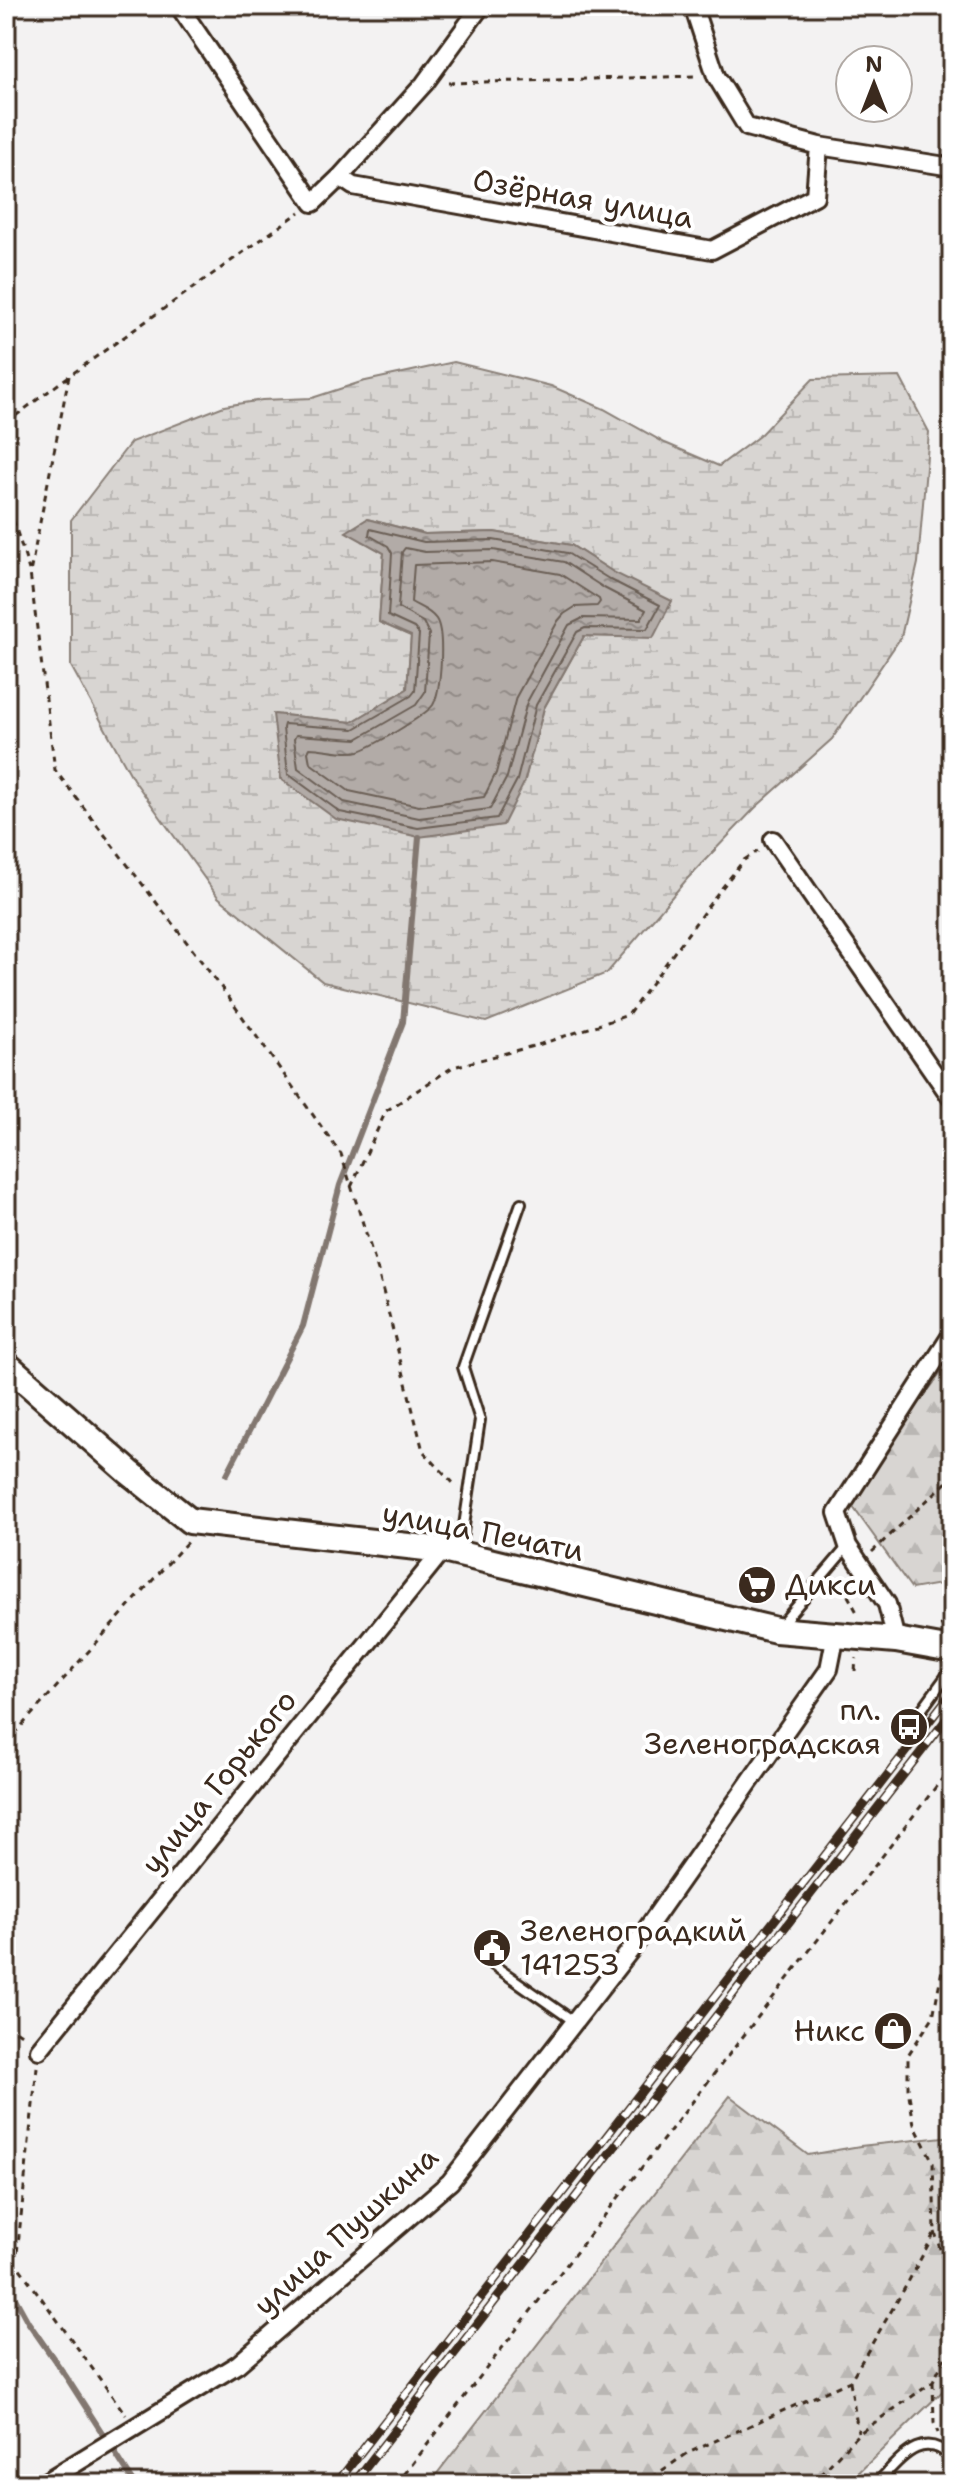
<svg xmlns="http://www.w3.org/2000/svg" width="958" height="2490" font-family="'Shantell Sans',sans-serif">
  <defs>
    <pattern id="forest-firs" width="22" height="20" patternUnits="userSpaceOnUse" patternTransform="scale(2)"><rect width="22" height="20" fill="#d8d5d2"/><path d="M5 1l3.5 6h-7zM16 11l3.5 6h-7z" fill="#bab7b4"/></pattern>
    <pattern id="wetland-marsh" width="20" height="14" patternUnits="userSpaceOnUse" patternTransform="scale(2)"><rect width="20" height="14" fill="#d8d5d2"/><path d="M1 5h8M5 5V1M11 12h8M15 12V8" fill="none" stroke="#bab7b4"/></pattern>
    <pattern id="water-ripples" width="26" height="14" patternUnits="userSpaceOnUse" patternTransform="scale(2)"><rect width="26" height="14" fill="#b2aba7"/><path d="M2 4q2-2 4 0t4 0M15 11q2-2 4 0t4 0" fill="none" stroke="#928b87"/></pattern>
  </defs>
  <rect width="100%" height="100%" fill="#f3f2f2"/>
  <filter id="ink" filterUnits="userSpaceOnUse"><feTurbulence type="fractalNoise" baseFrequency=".0125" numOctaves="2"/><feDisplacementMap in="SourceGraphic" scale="16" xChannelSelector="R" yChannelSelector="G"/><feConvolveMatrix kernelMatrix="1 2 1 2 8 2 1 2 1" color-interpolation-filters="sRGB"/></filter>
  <g filter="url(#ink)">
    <!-- forest -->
    <path fill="url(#forest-firs)" stroke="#8a8078" stroke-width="2" d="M 952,1358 L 952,1582 L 912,1589 L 848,1500 Z
      M 730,2096 L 808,2155 L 860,2146 L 952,2136 L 952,2382 L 847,2484 L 429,2484 Z"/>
    <!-- wetland -->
    <path fill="url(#wetland-marsh)" stroke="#8a8078" stroke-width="2" fill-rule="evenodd" d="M 454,362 L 551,386 L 604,409 L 665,443 L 719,466 L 759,436 L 813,379 L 900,377 L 929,432 L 918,563 L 901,637 L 832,739 L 755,808 L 687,879 L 607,973 L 486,1022 L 323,982 L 218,897 L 133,779 L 71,666 L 71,520 L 131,442 L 224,406 L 262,400 L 312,398 L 361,382 ZM 367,519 L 425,534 L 494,532 L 571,545 L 613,572 L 653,637 L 584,636 L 544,708 L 524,783 L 274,714 L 352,722 L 407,689 L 411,636 L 379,622 L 384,553 L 347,532 Z"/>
    <!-- water -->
    <path fill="url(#water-ripples)" stroke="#827770" stroke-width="2" d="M 367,519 L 425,534 L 494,532 L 571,545 L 613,572 L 672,601 L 653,638 L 584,636 L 544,708 L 524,783 L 503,825 L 419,837 L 336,819 L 281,779 L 273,714 L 352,722 L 407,689 L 411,636 L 379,622 L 384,553 L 346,532 Z"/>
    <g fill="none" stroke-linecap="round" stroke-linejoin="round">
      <!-- shore -->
      <path stroke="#6b5e55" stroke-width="2" d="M 370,529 L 424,542 L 493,540 L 567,553 L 609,579 L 660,605 L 647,629 L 585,628 L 577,632 L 536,705 L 517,780 L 497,818 L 418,828 L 340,812 L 288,774 L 283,728 L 284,724 L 354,729 L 411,696 L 415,691 L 419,634 L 414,628 L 388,616 L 392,553 L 388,546 L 369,535 Z
        M 405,548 L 425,552 L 493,550 L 564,562 L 604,588 L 646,610 L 641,619 L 583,618 L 569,625 L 527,702 L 507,777 L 490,809 L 419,818 L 344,802 L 298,768 L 294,739 L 296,735 L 357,739 L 416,705 L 425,692 L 429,634 L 423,622 L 398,608 L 402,552 Z
        M 492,562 L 560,574 L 599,599 L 600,602 L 597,606 L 575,607 L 564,614 L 558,621 L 516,697 L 496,773 L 484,797 L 419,806 L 349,791 L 310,763 L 308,752 L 310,748 C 325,748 344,755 359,751 C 372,747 426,715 433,705 C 441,691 445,633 436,619 C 430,610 419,607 411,602 L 414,565 Z"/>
      <!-- stream -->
      <path stroke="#827770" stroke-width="6" d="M 227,1474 L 303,1326 L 340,1185 L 403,1022 L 419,837
        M 6,2282 L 28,2322 L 67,2378 L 133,2481 L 133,2484"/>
      <defs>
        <path id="lane" d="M 460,1552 L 480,1420 L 463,1367 L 521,1203
          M 779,1627 L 848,1546
          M 909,1727 L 952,1668
          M 949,1937 L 952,1929
          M 489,1962 L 575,2022
          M 876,2484 C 899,2461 921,2427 952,2458"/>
        <path id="street" d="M 179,6 L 313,203 L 340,177 L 424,84 L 481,6
          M 693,6 L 716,76 L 747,127 L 819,146 L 952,167
          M 340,177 L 353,186 L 712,250 L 815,196 L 819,146
          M 773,840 L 952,1099
          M 896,1640 L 887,1604 L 848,1546 L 837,1513 L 952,1334
          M 39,2050 L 443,1550
          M 42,2484 L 238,2364 L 450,2182 L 643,1934 L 829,1669 L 836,1634"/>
        <path id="secondary" d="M 6,1364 L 129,1472 L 190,1521 L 443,1550 L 776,1630 L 896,1640 L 952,1650"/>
      </defs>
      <!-- lane casing -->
      <use href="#lane" stroke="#3b2a1e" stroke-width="14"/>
      <!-- street casing -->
      <use href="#street" stroke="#3b2a1e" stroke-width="22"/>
      <!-- secondary casing -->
      <use href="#secondary" stroke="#3b2a1e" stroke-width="30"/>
      <!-- path -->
      <path stroke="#3b2a1e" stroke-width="3" stroke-dasharray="6 6" stroke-linecap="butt" d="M 448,83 L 696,76
        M 69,376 L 30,573 L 55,770 L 221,987 L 341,1154 L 378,1271 L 423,1451 L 457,1487
        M 6,423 L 69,376 L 300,212
        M 6,497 L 29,570
        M 351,1187 L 386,1111 L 453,1067 L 541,1044 L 628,1015 L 714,898 L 744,860 L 758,851
        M 872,1552 L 952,1477
        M 846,1576 L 840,1581 L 859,1616
        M 940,1625 L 952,1623
        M 855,1671 L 856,1658
        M 6,1743 L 188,1541
        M 6,2024 L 26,2037
        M 37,2067 L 16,2263 L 126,2415
        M 935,2232 L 952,2290
        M 850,2381 L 858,2432
        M 933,2382 L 934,2423 L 938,2433
        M 397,2484 L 952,1766
        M 642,2484 L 688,2453 L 850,2381 L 906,2286 L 935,2232 L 933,2162 L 914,2124 L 908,2089 L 908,2055 L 933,2017 L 946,1949
        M 812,2484 L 858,2434 L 933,2382 L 952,2343"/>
      <!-- lane -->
      <use href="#lane" stroke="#fff" stroke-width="8"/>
      <!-- street -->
      <use href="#street" stroke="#fff" stroke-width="16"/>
      <!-- secondary -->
      <use href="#secondary" stroke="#fff" stroke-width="24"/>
      <defs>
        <path id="rail" d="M 336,2484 L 952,1692
          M 353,2484 L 952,1712"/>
      </defs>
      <!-- rail casing -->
      <use href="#rail" stroke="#3b2a1e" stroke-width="9"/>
      <!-- rail -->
      <use href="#rail" stroke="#fff" stroke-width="6" stroke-dasharray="18" stroke-linecap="butt"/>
    </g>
  </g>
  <!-- icons -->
  <defs>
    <symbol id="supermarket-disc" viewBox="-11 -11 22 22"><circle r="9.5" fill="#3b2a1e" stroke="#fff"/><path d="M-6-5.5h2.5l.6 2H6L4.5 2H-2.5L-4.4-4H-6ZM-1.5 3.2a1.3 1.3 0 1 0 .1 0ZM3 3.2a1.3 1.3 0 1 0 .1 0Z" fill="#fff"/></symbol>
    <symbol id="bus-disc" viewBox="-11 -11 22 22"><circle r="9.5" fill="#3b2a1e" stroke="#fff"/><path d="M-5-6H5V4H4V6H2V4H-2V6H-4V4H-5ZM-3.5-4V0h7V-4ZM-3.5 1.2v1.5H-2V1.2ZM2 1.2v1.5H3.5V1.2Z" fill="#fff"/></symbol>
    <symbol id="civic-disc" viewBox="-11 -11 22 22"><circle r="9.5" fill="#3b2a1e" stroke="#fff"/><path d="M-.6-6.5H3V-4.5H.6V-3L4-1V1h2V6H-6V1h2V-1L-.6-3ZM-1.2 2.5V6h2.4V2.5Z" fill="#fff"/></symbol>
    <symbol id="shop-disc" viewBox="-11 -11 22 22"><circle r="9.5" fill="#3b2a1e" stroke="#fff"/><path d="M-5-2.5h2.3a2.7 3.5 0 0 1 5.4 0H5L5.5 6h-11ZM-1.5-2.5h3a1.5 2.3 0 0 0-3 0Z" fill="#fff"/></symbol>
  </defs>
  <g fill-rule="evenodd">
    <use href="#supermarket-disc" x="735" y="1563" width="44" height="44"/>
    <use href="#bus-disc" x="887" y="1705" width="44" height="44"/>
    <use href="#civic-disc" x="470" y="1926" width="44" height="44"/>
    <use href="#shop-disc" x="871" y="2009" width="44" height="44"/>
  </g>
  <g text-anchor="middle" stroke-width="8" stroke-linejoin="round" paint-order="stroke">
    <!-- street labels -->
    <g font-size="30" fill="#3b2a1e" stroke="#fff">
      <text transform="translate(583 199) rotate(10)" y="10">Озёрная улица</text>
      <text transform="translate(483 1532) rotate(11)" y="10">улица Печати</text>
      <text transform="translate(219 1782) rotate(-51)" y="10">улица Горького</text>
      <text transform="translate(346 2231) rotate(-42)" y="10">улица Пушкина</text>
    </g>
    <!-- poi labels -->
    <g font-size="30" fill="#3b2a1e" stroke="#fff" text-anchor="start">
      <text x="785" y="1595">Дикси</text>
      <text x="881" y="1720" text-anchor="end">пл.<tspan x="881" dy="34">Зеленоградская</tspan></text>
      <text x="520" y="1941">Зеленоградкий<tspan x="520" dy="34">141253</tspan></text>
      <text x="865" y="2041" text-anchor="end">Никс</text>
    </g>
  </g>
  <!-- margin -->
  <rect width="958" height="2490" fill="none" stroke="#fff" stroke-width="32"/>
  <rect x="16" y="16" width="926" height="2458" fill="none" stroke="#3b2a1e" stroke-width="3" filter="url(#ink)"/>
  <!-- north arrow -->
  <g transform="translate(874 84)"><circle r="38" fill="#ffffff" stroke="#b1aaa5" stroke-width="2"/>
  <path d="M0-6L14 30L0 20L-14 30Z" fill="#3b2a1e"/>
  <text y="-12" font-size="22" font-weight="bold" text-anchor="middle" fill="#3b2a1e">N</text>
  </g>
</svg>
